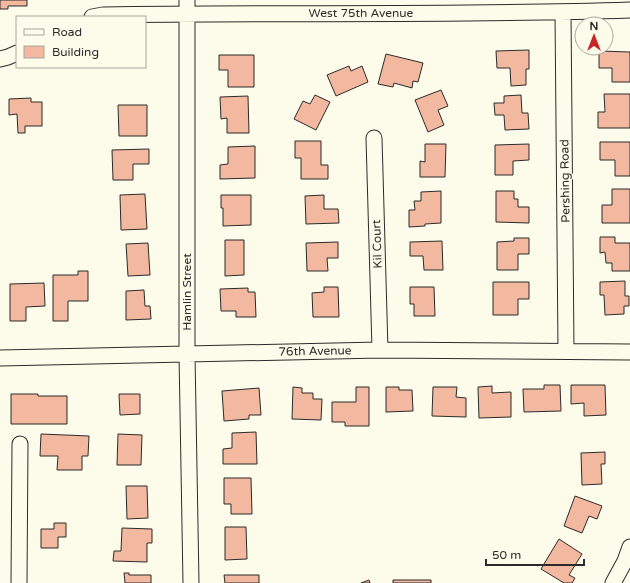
<svg xmlns="http://www.w3.org/2000/svg" width="630" height="583" font-family="'Varela Round',sans-serif">
  <rect width="100%" height="100%" fill="#fdfbea"/>
  <!-- building -->
  <path fill="#f2b8a0" stroke="#2b2b2b" d="M 0,0 L 27,0 L 27,6 L 8,6 L 8,9 L 0,9 Z
    M 529,50 L 529,69 L 526,69 L 526,85 L 511,86 L 510,68 L 497,68 L 496,51 Z
    M 599,51 L 630,52 L 630,82 L 612,82 L 612,68 L 599,68 Z
    M 386,54 L 423,63 L 418,82 L 413,81 L 412,88 L 394,83 L 393,87 L 378,84 Z
    M 219,55 L 254,55 L 254,87 L 228,87 L 228,70 L 219,70 Z
    M 349,66 L 351,71 L 362,66 L 368,82 L 336,96 L 327,75 Z
    M 441,90 L 448,106 L 438,110 L 444,125 L 428,132 L 415,100 Z
    M 604,94 L 630,94 L 630,128 L 598,128 L 598,112 L 605,112 Z
    M 315,95 L 330,102 L 316,130 L 294,119 L 303,101 L 310,104 Z
    M 521,95 L 522,113 L 528,113 L 529,129 L 505,130 L 504,115 L 495,115 L 494,103 L 504,103 L 504,96 Z
    M 248,96 L 249,133 L 227,133 L 227,118 L 221,119 L 220,97 Z
    M 31,98 L 31,102 L 42,102 L 42,126 L 25,126 L 25,133 L 18,133 L 17,114 L 9,115 L 9,99 Z
    M 118,105 L 147,105 L 147,136 L 119,136 Z
    M 295,141 L 321,141 L 321,165 L 328,165 L 328,179 L 301,179 L 301,158 L 295,158 Z
    M 600,142 L 630,142 L 630,176 L 615,176 L 615,160 L 600,160 Z
    M 425,144 L 446,144 L 445,177 L 420,177 L 420,161 L 425,162 Z
    M 529,144 L 529,160 L 513,161 L 513,175 L 495,175 L 495,145 Z
    M 255,146 L 255,178 L 220,179 L 220,165 L 228,164 L 228,147 Z
    M 149,149 L 149,164 L 133,164 L 133,180 L 113,180 L 112,150 Z
    M 612,189 L 630,189 L 630,223 L 602,223 L 602,205 L 612,205 Z
    M 441,191 L 441,223 L 425,224 L 425,226 L 409,227 L 409,210 L 415,210 L 414,201 L 421,201 L 421,192 Z
    M 496,191 L 514,191 L 514,199 L 518,199 L 518,207 L 529,207 L 529,223 L 496,222 Z
    M 145,194 L 147,229 L 121,230 L 120,195 Z
    M 221,195 L 251,195 L 251,225 L 223,226 L 223,208 L 221,208 Z
    M 324,195 L 324,209 L 338,209 L 339,223 L 306,224 L 305,196 Z
    M 600,237 L 615,237 L 615,243 L 630,243 L 630,271 L 612,271 L 612,263 L 606,263 L 605,252 L 600,253 Z
    M 514,238 L 529,238 L 529,254 L 518,254 L 518,270 L 497,270 L 497,242 L 514,241 Z
    M 225,240 L 244,240 L 244,275 L 225,276 Z
    M 442,241 L 443,270 L 424,270 L 423,256 L 410,256 L 410,242 Z
    M 338,242 L 338,258 L 327,258 L 328,271 L 307,271 L 306,243 Z
    M 148,243 L 150,275 L 128,276 L 126,244 Z
    M 78,271 L 88,271 L 88,301 L 68,301 L 68,321 L 53,321 L 53,275 L 78,275 Z
    M 625,281 L 625,296 L 629,296 L 629,306 L 624,306 L 624,314 L 605,315 L 604,295 L 600,295 L 600,282 Z
    M 493,282 L 529,282 L 529,299 L 518,299 L 518,315 L 493,315 Z
    M 44,283 L 45,306 L 26,307 L 26,321 L 10,321 L 10,284 Z
    M 324,287 L 338,287 L 339,317 L 313,317 L 312,293 L 324,292 Z
    M 410,287 L 434,287 L 435,316 L 414,316 L 414,304 L 410,304 Z
    M 248,288 L 248,292 L 255,292 L 256,317 L 236,317 L 236,311 L 221,311 L 220,289 Z
    M 144,290 L 145,306 L 150,306 L 151,319 L 126,320 L 126,291 Z
    M 544,385 L 560,385 L 561,411 L 524,412 L 523,389 L 544,389 Z
    M 571,385 L 605,385 L 606,415 L 584,416 L 584,403 L 571,404 Z
    M 492,386 L 492,393 L 511,392 L 511,417 L 479,418 L 478,387 Z
    M 293,387 L 302,388 L 302,393 L 313,393 L 313,399 L 322,399 L 321,420 L 292,419 Z
    M 356,387 L 369,387 L 369,426 L 345,426 L 345,422 L 332,422 L 332,402 L 356,402 Z
    M 386,387 L 399,387 L 399,390 L 412,390 L 413,411 L 386,412 Z
    M 433,387 L 457,387 L 456,397 L 466,398 L 466,417 L 432,416 Z
    M 259,388 L 261,415 L 249,415 L 249,419 L 224,421 L 222,391 Z
    M 11,394 L 38,394 L 38,396 L 67,396 L 67,424 L 11,424 Z
    M 119,394 L 140,394 L 140,414 L 120,415 Z
    M 256,432 L 257,464 L 223,464 L 223,449 L 232,448 L 232,433 Z
    M 41,434 L 89,436 L 88,456 L 82,456 L 82,470 L 57,470 L 58,456 L 40,456 Z
    M 118,434 L 142,435 L 141,465 L 117,465 Z
    M 605,452 L 605,464 L 601,464 L 602,484 L 582,485 L 581,453 Z
    M 224,478 L 251,478 L 252,514 L 231,514 L 231,504 L 224,504 Z
    M 126,486 L 147,486 L 148,518 L 127,519 Z
    M 575,496 L 602,506 L 597,519 L 589,516 L 582,533 L 564,526 Z
    M 54,523 L 66,523 L 66,537 L 58,537 L 58,548 L 41,548 L 41,529 L 54,529 Z
    M 225,527 L 246,527 L 247,559 L 225,560 Z
    M 122,528 L 152,529 L 152,543 L 147,543 L 147,562 L 113,561 L 114,551 L 121,551 Z
    M 559,539 L 582,554 L 569,575 L 575,578 L 572,583 L 564,583 L 541,569 Z
    M 124,573 L 129,573 L 129,575 L 151,575 L 151,583 L 125,583 Z
    M 224,575 L 259,575 L 259,583 L 225,583 Z
    M 369,580 L 370,583 L 361,583 Z
    M 393,580 L 431,580 L 431,583 L 393,583 Z"/>
  <g fill="none" stroke-linecap="round" stroke-linejoin="round">
    <defs>
      <path id="minor" d="M 187,0 L 187,354 L 191,583
        M 563,12 L 566,350
        M 92,17 L 103,15 C 279,12 455,16 630,10
        M 0,59 L 8,57 L 17,53
        M 374,138 L 380,350
        M 0,358 L 380,350 L 630,352
        M 19,583 L 20,444
        M 613,583 L 625,561 L 630,547"/>
    </defs>
    <!-- minor casing -->
    <use href="#minor" stroke="#2b2b2b" stroke-width="17"/>
    <!-- minor -->
    <use href="#minor" stroke="#fdfbea" stroke-width="15"/>
  </g>
  <g text-anchor="middle" stroke-width="3" stroke-linejoin="round" paint-order="stroke">
    <!-- street labels -->
    <g font-size="12" fill="#2b2b2b" stroke="#fdfbea">
      <text x="361" y="17">West 75th Avenue</text>
      <text transform="translate(565 181) rotate(-91)" y="4">Pershing Road</text>
      <text transform="translate(377 244) rotate(-92)" y="4">Kil Court</text>
      <text transform="translate(187 292) rotate(-90)" y="4">Hamlin Street</text>
      <text transform="translate(315 351) rotate(-1)" y="4">76th Avenue</text>
    </g>
  </g>
  <!-- legend -->
  <rect x="16" y="16" width="130" height="52" fill="#fdfbea" stroke="#a9a89e"/>
  <rect x="24" y="29" width="20" height="6" fill="#fdfbea" stroke="#a9a89e"/>
  <text x="52" y="36" font-size="12" fill="#2b2b2b">Road</text>
  <rect x="24" y="46" width="20" height="12" fill="#f2b8a0" stroke="#a9a89e"/>
  <text x="52" y="56" font-size="12" fill="#2b2b2b">Building</text>
  <!-- north arrow -->
  <g transform="translate(594 36)"><circle r="19" fill="#fdfbea" stroke="#a9a89e"/>
  <path d="M0-3L7 15L0 10L-7 15Z" fill="#c62828"/>
  <text y="-6" font-size="11" font-weight="bold" text-anchor="middle" fill="#2b2b2b">N</text>
  </g>
  <!-- scale -->
  <path d="M486 559v6h98v-6" fill="none" stroke="#2b2b2b" stroke-width="2"/>
  <text x="492" y="559" font-size="12" fill="#2b2b2b" stroke="#fdfbea" stroke-width="3" paint-order="stroke">50 m</text>
</svg>
